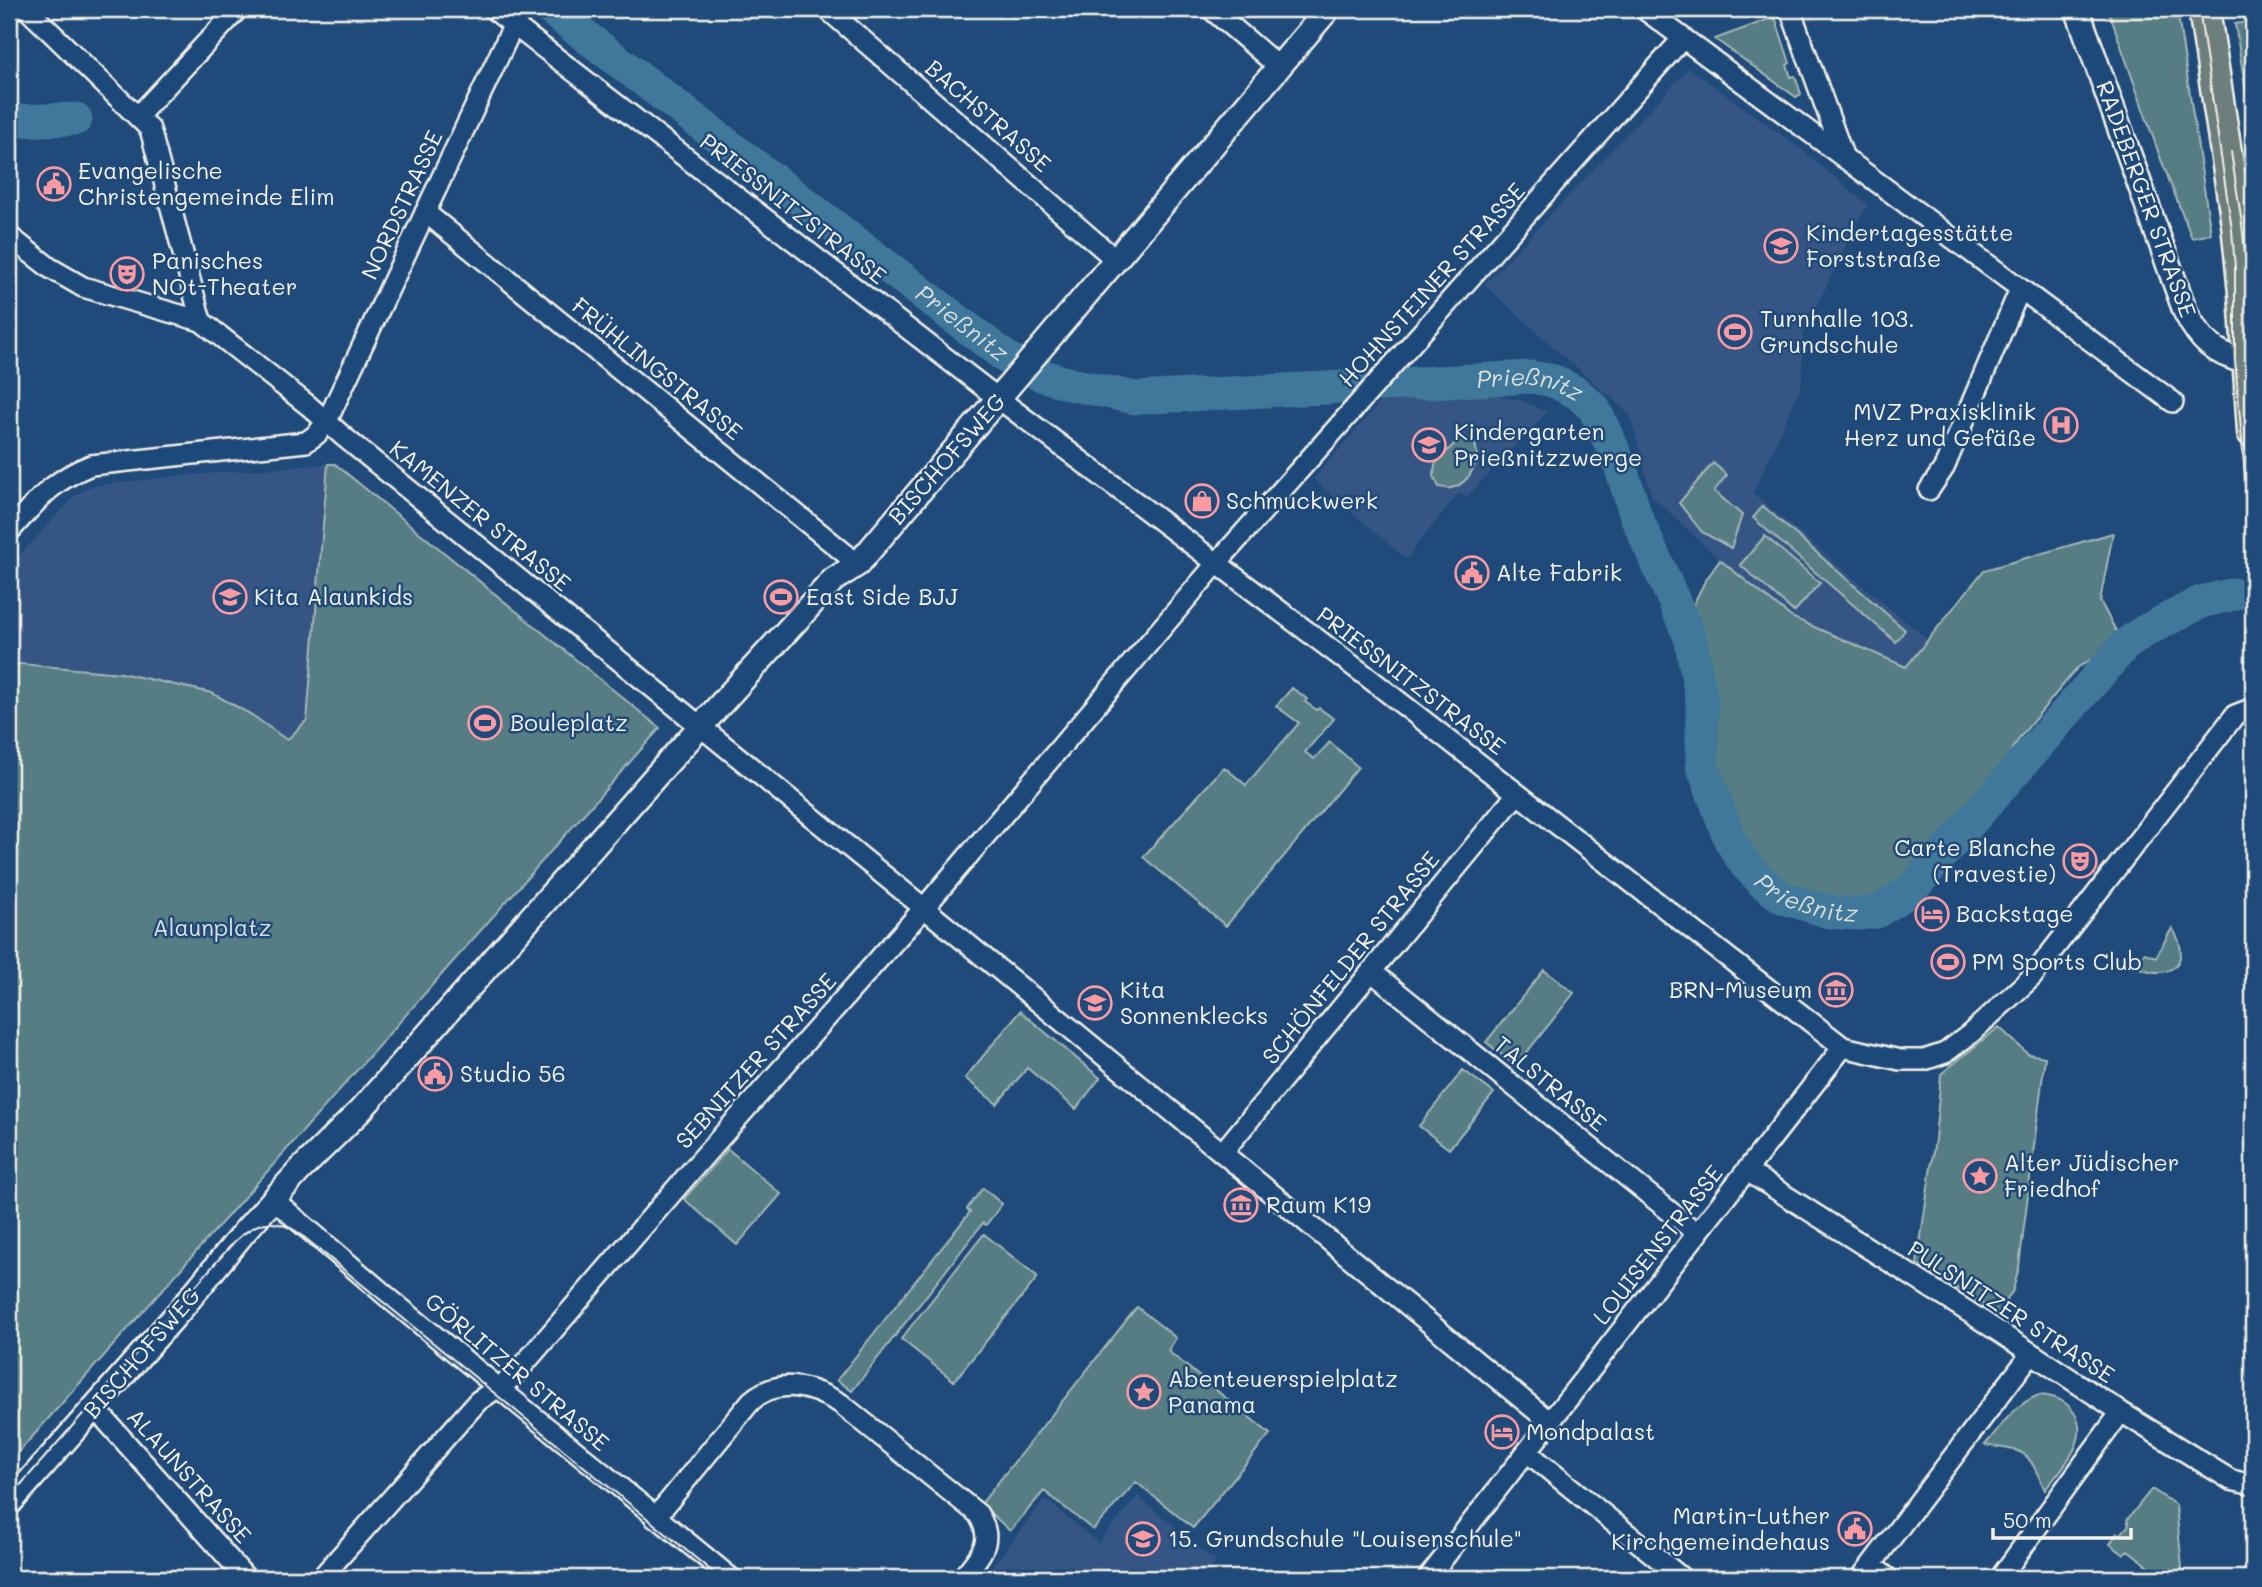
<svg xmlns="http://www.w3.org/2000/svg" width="2262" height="1587" font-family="Mali,sans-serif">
  <rect width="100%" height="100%" fill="#1f4a7a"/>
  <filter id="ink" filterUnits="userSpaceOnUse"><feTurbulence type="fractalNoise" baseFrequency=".0143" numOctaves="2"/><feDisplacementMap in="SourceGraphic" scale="14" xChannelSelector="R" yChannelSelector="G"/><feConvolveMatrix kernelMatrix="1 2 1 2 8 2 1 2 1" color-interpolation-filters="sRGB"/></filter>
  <g filter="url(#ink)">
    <!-- built -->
    <path fill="#355684" d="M 1689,68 L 1797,146 L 1868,205 L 1857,222 L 1803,335 L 1802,383 L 1753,494 L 1929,641 L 1906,667 L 1791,617 L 1720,560 L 1652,496 L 1630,415 L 1484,285 Z
      M 1391,390 L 1477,392 L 1520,400 L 1547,412 L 1467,497 L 1461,493 L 1457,495 L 1406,559 L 1313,479 Z
      M 328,464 L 307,721 L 287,740 L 252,715 L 212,693 L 121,673 L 9,663 L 9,567 L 73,498 L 84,490 L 92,486 L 178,476 Z
      M 1138,1496 L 1176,1528 L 1179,1535 L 1216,1561 L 1202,1578 L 983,1578 L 1045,1499 L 1098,1543 Z"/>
    <!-- green -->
    <path fill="#567d83" stroke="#a5b7b6" stroke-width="2" d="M 2108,9 L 2177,9 L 2211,234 L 2192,238 L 2160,157 Z
      M 1775,17 L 1790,63 L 1787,65 L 1791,77 L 1795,76 L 1801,94 L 1796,97 L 1715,39 Z
      M 2253,21 L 2253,91 L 2246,92 L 2235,24 Z
      M 1465,439 L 1474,442 C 1482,458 1470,484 1451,488 C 1447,489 1443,487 1439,487 L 1434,477 L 1435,464 L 1456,442 Z
      M 1713,463 L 1727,475 L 1714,491 L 1742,515 L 1731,548 L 1702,532 L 1679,503 Z
      M 328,464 L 335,464 L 660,728 L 9,1463 L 9,663 L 121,673 L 212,693 L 252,715 L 287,740 L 307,720 Z
      M 1763,506 L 1905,630 L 1896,642 L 1753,518 Z
      M 2113,533 L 2100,601 L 2122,642 L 2077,668 L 2020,737 L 1991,785 L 1950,837 L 1906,889 L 1869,911 L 1825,907 L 1786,893 L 1755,868 L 1724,806 L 1709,760 L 1708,703 L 1691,609 L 1705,581 L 1720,560 L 1791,617 L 1906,667 L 1984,570 Z
      M 1765,536 L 1820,583 L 1794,612 L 1740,565 Z
      M 1292,688 L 1307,699 L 1305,702 L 1317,710 L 1319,708 L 1334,719 L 1305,752 L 1314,759 L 1330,742 L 1358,767 L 1226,926 L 1143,857 L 1224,767 L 1246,785 L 1299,723 L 1276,706 Z
      M 2172,928 C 2193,958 2174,982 2140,968 C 2137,961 2138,957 2145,953 L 2156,957 Z
      M 1544,970 L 1574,993 L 1516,1066 L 1486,1042 Z
      M 1020,1011 L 1100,1078 L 1076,1109 L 1027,1068 L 997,1104 L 965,1078 Z
      M 1999,1027 L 2028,1054 L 2045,1057 L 2019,1267 L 2013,1290 L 1999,1314 L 1917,1264 L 1935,1139 L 1941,1074 Z
      M 1463,1070 L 1494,1093 L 1449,1149 L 1419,1126 Z
      M 728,1149 L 781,1194 L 737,1245 L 684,1199 Z
      M 983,1188 L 1002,1204 L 986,1225 L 983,1223 L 852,1391 L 837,1380 L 970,1212 L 967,1209 Z
      M 984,1234 L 1038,1277 L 954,1381 L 901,1339 Z
      M 1137,1307 L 1176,1338 L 1168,1351 L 1270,1434 L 1193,1528 L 1136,1482 L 1093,1530 L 1044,1491 L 1010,1531 L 981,1504 Z
      M 2039,1395 C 2053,1396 2064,1399 2073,1411 C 2093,1438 2061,1469 2045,1490 C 2026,1449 2029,1452 1985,1445 C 2001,1426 2015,1404 2039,1395 Z
      M 2151,1490 L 2153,1490 L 2176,1505 L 2183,1578 L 2144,1578 L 2151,1568 L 2128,1550 L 2123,1554 L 2110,1544 L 2117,1533 L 2121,1534 L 2129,1525 L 2127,1520 Z"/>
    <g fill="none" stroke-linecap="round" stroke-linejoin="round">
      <!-- river -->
      <g stroke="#40789b" stroke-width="33">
        <path id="s1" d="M 550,9 L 1007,358 L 1041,375 L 1070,384 L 1135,398 L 1531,377 L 1554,381 L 1577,393 L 1594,408 L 1619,462 L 1636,516 L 1690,637 L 1702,701 L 1702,765 L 1730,840 L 1745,864 L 1764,884 L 1784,898 L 1829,912 L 1857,914 L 1877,912 L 1912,889 L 2125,645 L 2143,632 L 2201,602 L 2234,594"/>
        <path d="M 9,121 L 76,119"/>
      </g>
      <defs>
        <path id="minor" d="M 27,9 L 150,129 L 201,321
          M 493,9 L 999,399 L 1365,675 L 1843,1047 L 1900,1060 L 1924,1060 L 1945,1053 L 1970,1034 L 2032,977 L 2235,715 L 2253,708
          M 827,9 L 1116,260
          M 1211,9 L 1279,67
          M 1644,9 L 2173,402
          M 1790,9 L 1844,158
          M 138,116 L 238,9
          M 425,212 L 858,564
          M 9,236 L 50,268 L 83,287 L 201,321 L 309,406 L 344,437 L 924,908 L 1550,1422
          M 1929,490 L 1944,468 L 2020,289
          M 9,532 C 37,501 51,481 91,465 L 306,442 L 317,434 L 327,421 L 521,9
          M 1372,972 L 1698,1234
          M 1222,1153 L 1517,794
          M 1747,1171 L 1967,1311 L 2121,1412 L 2231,1480 L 2253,1485
          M 274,1200 L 391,1300 L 731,1578
          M 94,1407 L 246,1578
          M 1527,1452 L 1682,1578
          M 655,1518 L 751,1401 C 779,1377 810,1386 840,1403 L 978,1514 C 996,1542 980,1555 962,1578
          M 1871,1565 L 1888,1578
          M 321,1578 L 478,1401 L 512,1378 L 705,1155 L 924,908 L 1216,564 L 1683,38
          M 1428,1578 L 1843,1047
          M 1861,1578 L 2031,1354
          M 2000,1578 L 2121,1412"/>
        <path id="tertiary" d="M 2077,9 L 2185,311 C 2200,341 2214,354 2247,362
          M 9,1504 L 182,1308 L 245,1231 L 300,1170 L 360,1111 L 662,769 L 833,580 L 858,564 L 1328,9"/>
        <path id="primary" d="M 2204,9 L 2237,224 L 2244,293 L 2253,432"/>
      </defs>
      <!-- minor casing -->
      <use href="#minor" stroke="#f4f1e8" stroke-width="24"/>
      <!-- tertiary casing -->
      <use href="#tertiary" stroke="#f4f1e8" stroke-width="28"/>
      <!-- primary casing -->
      <use href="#primary" stroke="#f4f1e8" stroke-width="35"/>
      <!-- minor -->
      <use href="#minor" stroke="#1f4a7a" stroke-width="19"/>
      <!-- tertiary -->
      <use href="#tertiary" stroke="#1f4a7a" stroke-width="23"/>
      <!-- primary -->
      <use href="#primary" stroke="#6d7e7c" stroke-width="30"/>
      <!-- tram -->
      <path stroke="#f4f1e8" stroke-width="2" d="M 2199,9 L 2232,230 L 2235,268 L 2235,359 L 2253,570
        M 2231,152 L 2242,224 L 2253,329
        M 9,1498 L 234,1242 C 256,1221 272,1216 299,1233 L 720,1578"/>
    </g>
  </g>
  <!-- icons -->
  <defs>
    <symbol id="civic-ring" viewBox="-11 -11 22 22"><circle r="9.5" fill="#1f4a7a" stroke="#ff9aa2" stroke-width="1.5"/><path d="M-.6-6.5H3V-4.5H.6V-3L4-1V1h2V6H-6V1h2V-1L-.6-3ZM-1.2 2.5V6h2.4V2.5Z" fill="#ff9aa2"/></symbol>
    <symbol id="school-ring" viewBox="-11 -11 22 22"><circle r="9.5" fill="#1f4a7a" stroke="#ff9aa2" stroke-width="1.5"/><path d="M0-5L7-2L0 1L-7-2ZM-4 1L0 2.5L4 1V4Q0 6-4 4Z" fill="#ff9aa2"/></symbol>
    <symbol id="theatre-ring" viewBox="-11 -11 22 22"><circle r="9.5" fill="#1f4a7a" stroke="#ff9aa2" stroke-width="1.5"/><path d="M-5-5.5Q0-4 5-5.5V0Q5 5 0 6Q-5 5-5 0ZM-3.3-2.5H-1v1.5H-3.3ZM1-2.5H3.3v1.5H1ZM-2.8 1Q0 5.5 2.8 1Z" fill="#ff9aa2"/></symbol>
    <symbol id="stadium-ring" viewBox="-11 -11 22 22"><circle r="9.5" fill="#1f4a7a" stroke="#ff9aa2" stroke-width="1.5"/><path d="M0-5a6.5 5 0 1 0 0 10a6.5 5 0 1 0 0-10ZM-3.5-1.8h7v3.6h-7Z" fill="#ff9aa2"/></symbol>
    <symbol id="hospital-ring" viewBox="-11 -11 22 22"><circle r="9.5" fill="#1f4a7a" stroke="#ff9aa2" stroke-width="1.5"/><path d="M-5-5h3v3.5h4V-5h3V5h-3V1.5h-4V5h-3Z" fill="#ff9aa2"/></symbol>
    <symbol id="shop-ring" viewBox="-11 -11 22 22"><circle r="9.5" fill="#1f4a7a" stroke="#ff9aa2" stroke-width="1.5"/><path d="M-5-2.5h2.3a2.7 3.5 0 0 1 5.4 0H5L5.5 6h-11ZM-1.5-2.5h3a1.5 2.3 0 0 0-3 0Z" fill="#ff9aa2"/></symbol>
    <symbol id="hotel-ring" viewBox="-11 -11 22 22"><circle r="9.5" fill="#1f4a7a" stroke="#ff9aa2" stroke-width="1.5"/><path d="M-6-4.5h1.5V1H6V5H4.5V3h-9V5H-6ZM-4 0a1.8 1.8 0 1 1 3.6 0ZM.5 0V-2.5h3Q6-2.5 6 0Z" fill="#ff9aa2"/></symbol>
    <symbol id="museum-ring" viewBox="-11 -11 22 22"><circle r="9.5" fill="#1f4a7a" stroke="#ff9aa2" stroke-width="1.5"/><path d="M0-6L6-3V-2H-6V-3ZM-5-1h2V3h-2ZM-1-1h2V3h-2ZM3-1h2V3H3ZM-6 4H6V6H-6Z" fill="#ff9aa2"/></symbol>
    <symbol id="sight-ring" viewBox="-11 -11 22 22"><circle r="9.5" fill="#1f4a7a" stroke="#ff9aa2" stroke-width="1.5"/><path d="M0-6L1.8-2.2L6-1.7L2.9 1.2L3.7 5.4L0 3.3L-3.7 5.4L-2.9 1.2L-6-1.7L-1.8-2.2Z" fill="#ff9aa2"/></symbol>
  </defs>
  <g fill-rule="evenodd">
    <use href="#civic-ring" x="35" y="165" width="38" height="38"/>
    <use href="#school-ring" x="1762" y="227" width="38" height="38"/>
    <use href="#theatre-ring" x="108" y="255" width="38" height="38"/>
    <use href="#stadium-ring" x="1716" y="313" width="38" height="38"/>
    <use href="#hospital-ring" x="2042" y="406" width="38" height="38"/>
    <use href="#school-ring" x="1410" y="426" width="38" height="38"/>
    <use href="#shop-ring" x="1183" y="482" width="38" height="38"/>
    <use href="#civic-ring" x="1453" y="554" width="38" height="38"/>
    <use href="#school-ring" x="211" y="578" width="38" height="38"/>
    <use href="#stadium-ring" x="762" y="578" width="38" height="38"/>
    <use href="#stadium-ring" x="466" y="704" width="38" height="38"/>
    <use href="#theatre-ring" x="2061" y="842" width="38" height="38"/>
    <use href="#hotel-ring" x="1913" y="895" width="38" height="38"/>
    <use href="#stadium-ring" x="1929" y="943" width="38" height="38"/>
    <use href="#museum-ring" x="1817" y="971" width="38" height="38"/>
    <use href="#school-ring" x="1076" y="984" width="38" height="38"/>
    <use href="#civic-ring" x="416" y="1055" width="38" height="38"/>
    <use href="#sight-ring" x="1961" y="1157" width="38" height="38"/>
    <use href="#museum-ring" x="1222" y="1186" width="38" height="38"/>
    <use href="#sight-ring" x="1125" y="1373" width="38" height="38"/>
    <use href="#hotel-ring" x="1483" y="1413" width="38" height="38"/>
    <use href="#civic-ring" x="1836" y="1510" width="38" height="38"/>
    <use href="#school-ring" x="1124" y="1520" width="38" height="38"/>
  </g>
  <g text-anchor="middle" stroke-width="5" stroke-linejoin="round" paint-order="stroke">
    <!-- street labels -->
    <g font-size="23" fill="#f4f1e8" stroke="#1f4a7a">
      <text transform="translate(988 116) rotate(41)" y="8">BACHSTRASSE</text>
      <text transform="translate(2146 199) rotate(70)" y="8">RADEBERGER STRASSE</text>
      <text transform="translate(402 205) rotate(-65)" y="8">NORDSTRASSE</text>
      <text transform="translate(793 209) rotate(38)" y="8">PRIESSNITZSTRASSE</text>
      <text transform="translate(1432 285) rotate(-48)" y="8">HOHNSTEINER STRASSE</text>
      <text transform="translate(657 369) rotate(39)" y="8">FRÜHLINGSTRASSE</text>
      <text transform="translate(947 459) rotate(-49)" y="8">BISCHOFSWEG</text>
      <text transform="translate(480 516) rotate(39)" y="8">KAMENZER STRASSE</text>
      <text transform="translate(1411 681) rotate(37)" y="8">PRIESSNITZSTRASSE</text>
      <text transform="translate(1351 958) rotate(-51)" y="8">SCHÖNFELDER STRASSE</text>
      <text transform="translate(756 1061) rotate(-48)" y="8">SEBNITZER STRASSE</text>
      <text transform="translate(1550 1084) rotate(39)" y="8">TALSTRASSE</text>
      <text transform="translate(1658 1245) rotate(-52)" y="8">LOUISENSTRASSE</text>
      <text transform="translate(2011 1312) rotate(33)" y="8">PULSNITZER STRASSE</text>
      <text transform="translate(142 1353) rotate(-49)" y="8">BISCHOFSWEG</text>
      <text transform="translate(517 1372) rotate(40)" y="8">GÖRLITZER STRASSE</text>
      <text transform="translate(189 1476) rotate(48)" y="8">ALAUNSTRASSE</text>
    </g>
    <!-- poi labels -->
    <g font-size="23" fill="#f4f1e8" stroke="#1f4a7a" text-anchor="start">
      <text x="78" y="179">Evangelische<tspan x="78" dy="26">Christengemeinde Elim</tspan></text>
      <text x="1806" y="241">Kindertagesstätte<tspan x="1806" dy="26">Forststraße</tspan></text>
      <text x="152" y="269">Panisches<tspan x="152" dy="26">NOt-Theater</tspan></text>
      <text x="1760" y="327">Turnhalle 103.<tspan x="1760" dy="26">Grundschule</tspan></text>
      <text x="2036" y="420" text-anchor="end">MVZ Praxisklinik<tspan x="2036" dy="26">Herz und Gefäße</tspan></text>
      <text x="1454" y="440">Kindergarten<tspan x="1454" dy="26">Prießnitzzwerge</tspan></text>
      <text x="1226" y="509">Schmuckwerk</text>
      <text x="1496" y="581">Alte Fabrik</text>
      <text x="254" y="605">Kita Alaunkids</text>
      <text x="806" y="605">East Side BJJ</text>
      <text x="510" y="731">Bouleplatz</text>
      <text x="2056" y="856" text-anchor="end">Carte Blanche<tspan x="2056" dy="26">(Travestie)</tspan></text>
      <text x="1956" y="922">Backstage</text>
      <text x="1972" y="970">PM Sports Club</text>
      <text x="1120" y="998">Kita<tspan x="1120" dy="26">Sonnenklecks</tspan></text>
      <text x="1812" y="998" text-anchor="end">BRN-Museum</text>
      <text x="460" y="1082">Studio 56</text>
      <text x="2004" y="1171">Alter Jüdischer<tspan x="2004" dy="26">Friedhof</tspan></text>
      <text x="1266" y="1213">Raum K19</text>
      <text x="1168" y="1387">Abenteuerspielplatz<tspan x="1168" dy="26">Panama</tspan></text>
      <text x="1526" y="1440">Mondpalast</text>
      <text x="1830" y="1524" text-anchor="end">Martin-Luther<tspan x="1830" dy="26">Kirchgemeindehaus</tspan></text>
      <text x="1168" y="1547">15. Grundschule "Louisenschule"</text>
    </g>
    <!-- park labels -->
    <g font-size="23" fill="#dce0d9" stroke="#1f4a7a">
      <text x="212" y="936">Alaunplatz</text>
    </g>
    <!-- water labels -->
    <g font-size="24" font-style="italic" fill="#d9dfdc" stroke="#1f4a7a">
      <text dy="8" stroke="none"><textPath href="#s1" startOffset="518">Prießnitz</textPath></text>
      <text dy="8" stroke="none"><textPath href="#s1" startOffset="1106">Prießnitz</textPath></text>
      <text dy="8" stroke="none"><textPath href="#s1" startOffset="1738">Prießnitz</textPath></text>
    </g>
  </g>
  <!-- margin -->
  <rect width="2262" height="1587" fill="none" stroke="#1f4a7a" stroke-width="35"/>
  <rect x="18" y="18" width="2227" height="1552" fill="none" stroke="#f4f1e8" stroke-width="2.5" filter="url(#ink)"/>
  <!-- scale -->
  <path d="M1993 1528v10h138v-10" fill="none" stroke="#f4f1e8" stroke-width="3.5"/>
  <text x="2003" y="1528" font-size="21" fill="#f4f1e8" stroke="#1f4a7a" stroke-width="5" paint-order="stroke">50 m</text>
</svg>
